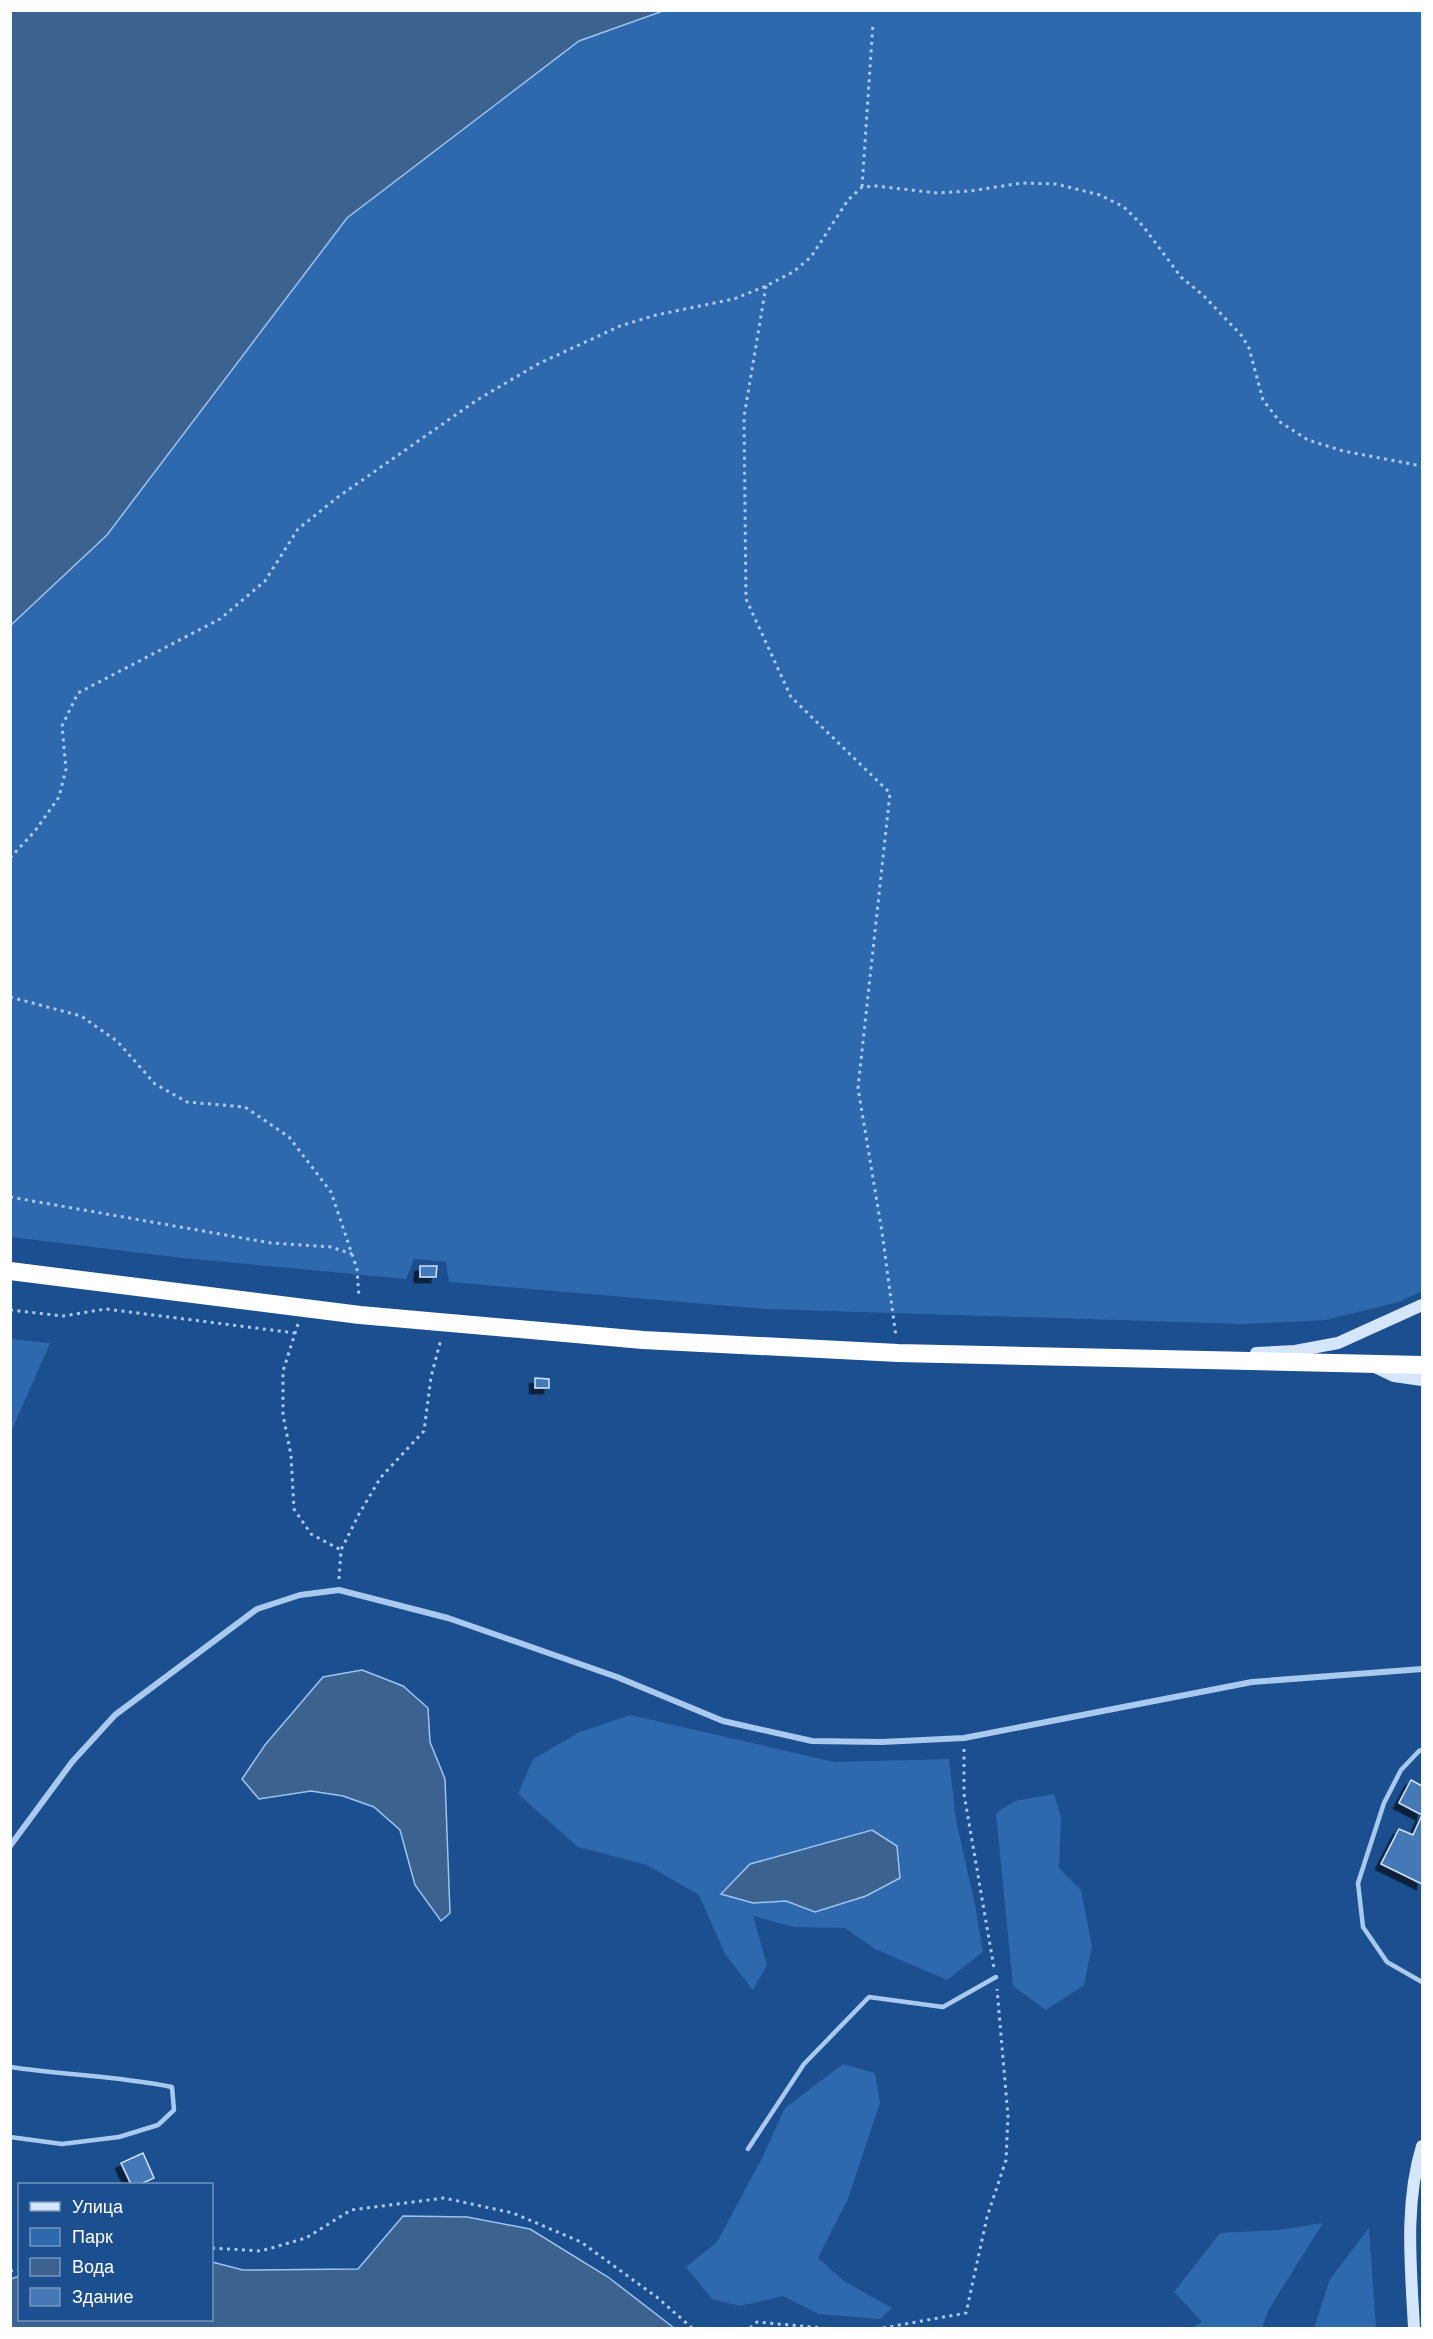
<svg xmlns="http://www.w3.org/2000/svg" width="1433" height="2339" font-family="Barlow,sans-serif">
  <defs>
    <filter id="shadow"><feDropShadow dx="-5.5" dy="5.5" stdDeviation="0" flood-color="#0009"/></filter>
  </defs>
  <rect width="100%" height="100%" fill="#1b4f8f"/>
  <!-- green -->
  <path fill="#2e69ad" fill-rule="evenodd" d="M 663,11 L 1422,11 L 1422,1291 L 1399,1302 L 1325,1320 L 1244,1324 L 765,1309 L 449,1282 L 446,1262 L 414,1259 L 406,1279 L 183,1258 L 11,1237 L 11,625 L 107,535 L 347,218 L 579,41 Z
    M 11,1339 L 50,1343 L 11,1432 L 10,1339 Z
    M 630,1715 L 834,1762 L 949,1759 L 956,1820 L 975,1905 L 983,1952 L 947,1980 L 875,1949 L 845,1928 L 794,1927 L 753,1916 L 767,1965 L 753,1990 L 725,1954 L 699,1895 L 647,1865 L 578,1847 L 518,1794 L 533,1759 L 580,1732 ZM 872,1830 L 897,1846 L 815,1912 L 786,1901 L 753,1903 L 721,1893 L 750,1864 Z
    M 1054,1794 L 1061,1817 L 1059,1868 L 1081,1890 L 1092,1947 L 1084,1985 L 1046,2010 L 1013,1986 L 996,1813 L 1015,1801 Z
    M 843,2064 L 875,2073 L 880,2103 L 848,2199 L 818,2258 L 844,2281 L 892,2308 L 880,2319 L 819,2314 L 783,2296 L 740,2306 L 712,2299 L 686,2267 L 717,2242 L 762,2158 L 785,2108 Z
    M 1323,2223 L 1269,2309 L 1262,2328 L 1191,2328 L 1202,2322 L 1174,2292 L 1220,2233 L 1279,2230 Z
    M 1369,2228 L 1376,2328 L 1314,2328 L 1330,2279 Z"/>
  <!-- water -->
  <path fill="#3c6290" stroke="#9cc4f0" stroke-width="1.5" d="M 11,10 L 663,10 L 663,11 L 579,41 L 347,218 L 107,535 L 11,625 Z
    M 362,1670 L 403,1686 L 428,1708 L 430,1742 L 445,1779 L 450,1913 L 441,1921 L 415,1885 L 400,1830 L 374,1807 L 343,1796 L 311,1791 L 259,1799 L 242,1779 L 265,1745 L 323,1677 Z
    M 872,1830 L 897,1846 L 900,1878 L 866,1896 L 815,1912 L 786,1901 L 753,1903 L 721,1894 L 750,1864 Z
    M 403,2216 L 467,2217 L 530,2229 L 608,2277 L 674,2328 L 11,2328 L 11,2279 L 19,2276 L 20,2320 L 212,2320 L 212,2262 L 243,2270 L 358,2269 Z"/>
  <!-- building -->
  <path fill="#4478b7" stroke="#cfe3fa" stroke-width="1.5" filter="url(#shadow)" d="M 420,1266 L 437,1266 L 436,1277 L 420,1277 Z
    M 535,1378 L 549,1379 L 549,1388 L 535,1388 Z
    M 1411,1780 L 1422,1786 L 1422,1815 L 1399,1803 Z
    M 1422,1815 L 1422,1884 L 1381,1864 L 1399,1829 L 1413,1835 Z
    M 143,2153 L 154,2178 L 141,2184 L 131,2184 L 121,2163 Z"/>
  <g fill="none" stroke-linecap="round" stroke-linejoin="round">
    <!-- path -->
    <path stroke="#a9c9ee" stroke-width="3" stroke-dasharray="3 4.5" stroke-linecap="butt" d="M 862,187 L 873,23
      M 766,286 L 744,417 L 746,599 L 791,697 L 890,793 L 858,1088 L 882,1232 L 896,1337
      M 10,858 L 35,831 L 59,797 L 66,769 L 62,726 L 78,693 L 220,619 L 265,581 L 298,529 L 338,497 L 477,400 L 538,364 L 620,326 L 656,315 L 734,299 L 766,286 L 793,272 L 811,257 L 848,200 L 862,187 L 876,186 L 937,193 L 970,191 L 1022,183 L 1056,184 L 1100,195 L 1124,207 L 1143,226 L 1181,277 L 1204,296 L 1242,336 L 1249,348 L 1263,400 L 1280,422 L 1308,440 L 1343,451 L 1422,466
      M 10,997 L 81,1016 L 117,1041 L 155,1084 L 187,1102 L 245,1107 L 289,1137 L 331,1192 L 357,1269 L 359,1298
      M 10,1197 L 271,1243 L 331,1247 L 352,1254
      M 10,1310 L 63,1316 L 106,1309 L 295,1333
      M 298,1324 L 283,1371 L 283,1415 L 291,1455 L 294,1509 L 311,1534 L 341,1550
      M 339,1579 L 341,1550 L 359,1514 L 381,1477 L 424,1431 L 431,1377 L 441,1339
      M 964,1749 L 964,1794 L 994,1968
      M 212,2248 L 261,2251 L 306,2238 L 351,2210 L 444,2198 L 513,2213 L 581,2242 L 658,2298 L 692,2328
      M 10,2271 L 20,2269
      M 750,2328 L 757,2322 L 823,2328
      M 883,2328 L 966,2313 L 987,2217 L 1006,2160 L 1008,2116 L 997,1989"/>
    <!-- lane -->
    <path stroke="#a9c9ee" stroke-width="4.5" d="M 1422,1750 L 1419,1751 L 1401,1770 L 1384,1803 L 1358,1883 L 1363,1927 L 1387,1962 L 1422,1982
      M 10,2067 C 64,2075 119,2076 172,2087 L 174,2110 L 158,2125 L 119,2137 L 62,2144 L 10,2137
      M 748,2149 L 804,2064 L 869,1997 L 943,2007 L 996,1977"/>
    <!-- street -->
    <path stroke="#a9c9ee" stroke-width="6" d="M 10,1846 L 72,1762 L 115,1715 L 257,1609 L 300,1595 L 339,1590 L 448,1618 L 617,1677 L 723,1721 L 812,1741 L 882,1742 L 964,1738 L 1252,1682 L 1422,1669"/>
    <!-- secondary -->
    <path stroke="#d6e6fa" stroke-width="12" d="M 1256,1353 L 1295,1351 L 1338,1343 L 1422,1305
      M 1375,1367 L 1394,1376 L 1422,1380
      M 1414,2328 C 1411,2268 1404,2205 1422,2146"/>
    <!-- highway -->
    <path stroke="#fff" stroke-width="18" d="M 10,1271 L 360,1315 L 643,1340 L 898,1353 L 1422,1365"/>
  </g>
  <!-- border -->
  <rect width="1433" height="2339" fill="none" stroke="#ffffff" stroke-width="24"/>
  <!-- legend -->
  <rect x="18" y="2183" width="195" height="138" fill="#1b4f8f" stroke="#7695bc" stroke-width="1.5"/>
  <rect x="30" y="2202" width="30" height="9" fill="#d6e6fa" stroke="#7695bc" stroke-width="1.5"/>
  <text x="72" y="2213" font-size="18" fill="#ffffff">Улица</text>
  <rect x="30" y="2228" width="30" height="18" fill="#2e69ad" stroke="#7695bc" stroke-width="1.5"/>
  <text x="72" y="2243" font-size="18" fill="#ffffff">Парк</text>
  <rect x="30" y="2258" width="30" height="18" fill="#3c6290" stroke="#7695bc" stroke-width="1.5"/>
  <text x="72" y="2273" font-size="18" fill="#ffffff">Вода</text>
  <rect x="30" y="2288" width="30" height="18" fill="#4478b7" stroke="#7695bc" stroke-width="1.5"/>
  <text x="72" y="2303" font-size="18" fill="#ffffff">Здание</text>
</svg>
